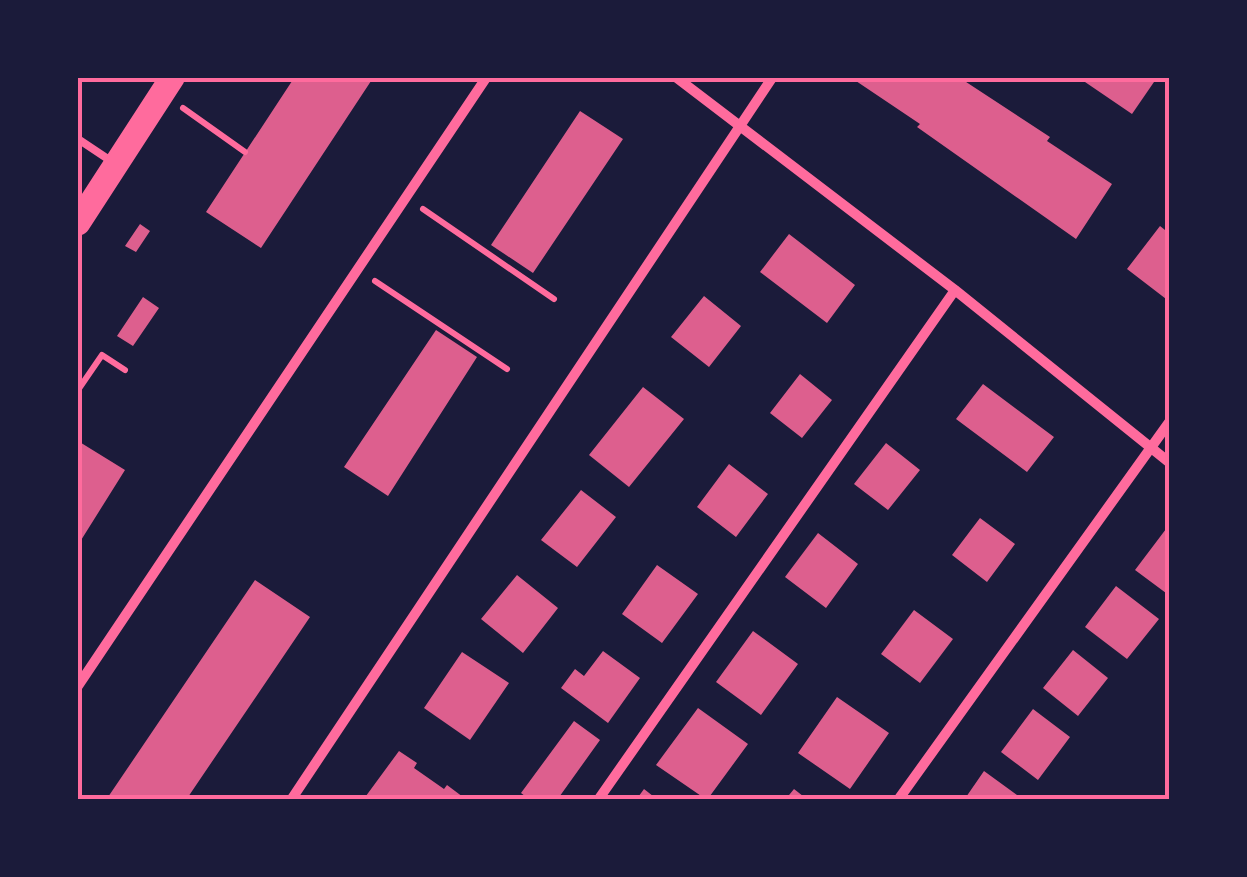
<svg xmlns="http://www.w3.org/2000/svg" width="1247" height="877" font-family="Arial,sans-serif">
  <rect width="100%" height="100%" fill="#1b1b3a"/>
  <!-- building -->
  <path fill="#dd5f8e" d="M 294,78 L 373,78 L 261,248 L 206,212 Z
    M 859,78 L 960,78 L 1050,137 L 1047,141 L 1112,184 L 1076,239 L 917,127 L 920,124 L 856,81 Z
    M 1087,78 L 1151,78 L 1154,82 L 1132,114 L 1085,82 Z
    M 580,111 L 623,139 L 533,273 L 491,245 Z
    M 140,224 L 150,231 L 136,252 L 125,246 Z
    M 1160,226 L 1170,234 L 1170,302 L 1127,269 Z
    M 789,234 L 855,285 L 827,323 L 760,272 Z
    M 704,296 L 741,326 L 709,367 L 671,337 Z
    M 143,297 L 159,308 L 133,346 L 117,336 Z
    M 436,330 L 477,357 L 388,496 L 344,467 Z
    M 800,374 L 832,400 L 802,438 L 770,413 Z
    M 983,384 L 1054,437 L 1027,472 L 956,419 Z
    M 643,387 L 684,419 L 629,487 L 589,455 Z
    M 78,441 L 125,470 L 78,545 Z
    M 886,443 L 920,470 L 888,510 L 854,484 Z
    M 729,464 L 768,494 L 736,537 L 697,507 Z
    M 581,490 L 616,517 L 577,567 L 541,540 Z
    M 980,518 L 1015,544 L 987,582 L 952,555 Z
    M 1166,529 L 1170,532 L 1170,596 L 1135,570 Z
    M 818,533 L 858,564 L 826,608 L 785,577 Z
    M 657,565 L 698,594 L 662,643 L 622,614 Z
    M 517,575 L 558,608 L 523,653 L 481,619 Z
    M 255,580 L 310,617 L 186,800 L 106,800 Z
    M 1116,586 L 1159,619 L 1127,659 L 1085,627 Z
    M 914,610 L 953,639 L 920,683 L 881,654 Z
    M 753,631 L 798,664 L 761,715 L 716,682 Z
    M 1073,650 L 1108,678 L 1078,716 L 1043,688 Z
    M 603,651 L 640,678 L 608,723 L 561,688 L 575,669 L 584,676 Z
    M 462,652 L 509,683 L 470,740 L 424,708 Z
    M 837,697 L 889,733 L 850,789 L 798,753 Z
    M 698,708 L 748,744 L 707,800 L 656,765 Z
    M 1033,709 L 1070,737 L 1038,780 L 1001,752 Z
    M 574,721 L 600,740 L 557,800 L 530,800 L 521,793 Z
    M 399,751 L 417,763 L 414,768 L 444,789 L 447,785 L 467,800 L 363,800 Z
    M 984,771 L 1024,800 L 964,800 Z
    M 644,789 L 658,800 L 636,800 Z
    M 794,789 L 808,800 L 785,800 Z"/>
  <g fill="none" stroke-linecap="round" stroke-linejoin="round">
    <!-- path -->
    <path stroke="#ff6b9d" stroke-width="6" d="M 183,108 L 245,152
      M 423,209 L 554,299
      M 375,281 L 507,369
      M 78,390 L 102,355 L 125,370"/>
    <!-- service -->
    <path stroke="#ff6b9d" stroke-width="8" d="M 78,139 L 111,161"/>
    <!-- minor -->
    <path stroke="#ff6b9d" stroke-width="10" d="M 677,78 L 955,290 L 1170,463
      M 78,686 L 486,78
      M 291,800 L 772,78
      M 598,800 L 955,290
      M 898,800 L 1170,421"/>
    <!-- primary -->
    <path stroke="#ff6b9d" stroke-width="25" d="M 78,223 L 172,78"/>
  </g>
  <!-- border -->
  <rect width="1247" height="877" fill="none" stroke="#1b1b3a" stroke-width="160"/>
  <rect x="80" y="80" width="1087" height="717" fill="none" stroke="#ff6b9d" stroke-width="4"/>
</svg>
